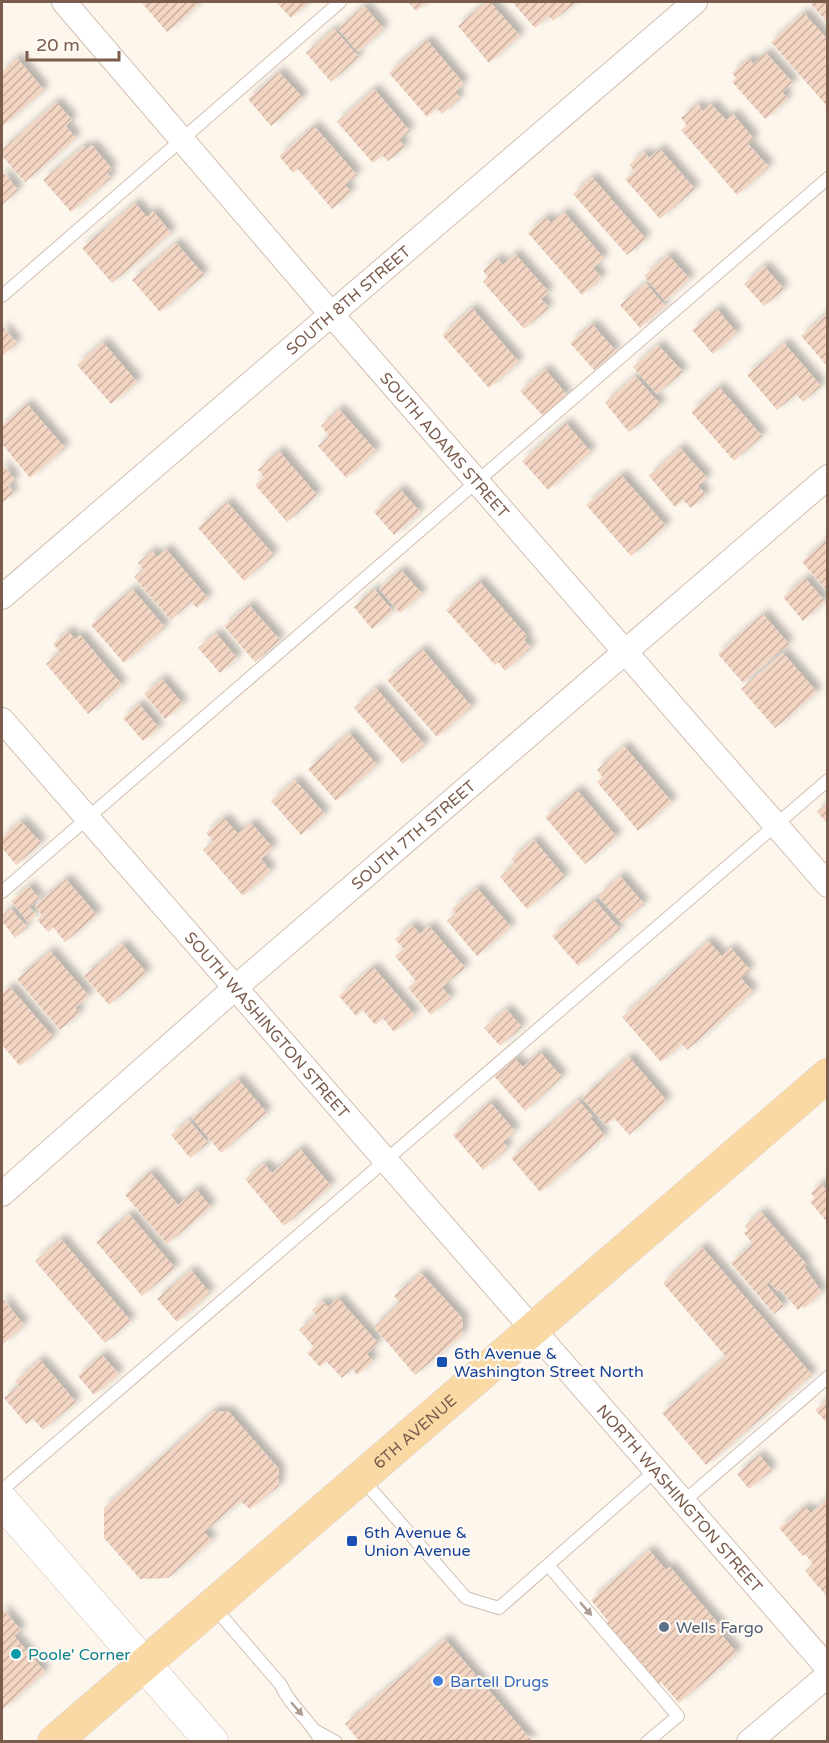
<svg xmlns="http://www.w3.org/2000/svg" width="829" height="1743" font-family="'Varela Round',sans-serif">
  <defs>
    <pattern id="building-hatch" width="6" height="6" patternUnits="userSpaceOnUse" patternTransform="scale(1.5)"><rect width="6" height="6" fill="#f3d5c3"/><path d="M-1 1l2-2M0 6l6-6M5 7l2-2" fill="none" stroke="#cab0a1"/></pattern>
    <filter id="shadow"><feDropShadow dx="5.5" dy="-5.5" stdDeviation="3" flood-color="#0004"/></filter>
  </defs>
  <rect width="100%" height="100%" fill="#fdf6ec"/>
  <!-- building -->
  <path fill="url(#building-hatch)" filter="url(#shadow)" d="M 141,2 L 195,2 L 198,5 L 167,32 Z
    M 276,2 L 306,2 L 307,4 L 291,18 Z
    M 408,2 L 427,2 L 416,11 Z
    M 486,2 L 490,2 L 520,36 L 489,63 L 458,26 Z
    M 512,2 L 576,2 L 553,21 L 549,16 L 535,28 Z
    M 814,2 L 828,2 L 828,23 L 811,4 Z
    M 364,6 L 384,29 L 358,52 L 338,29 Z
    M 804,13 L 828,40 L 828,103 L 826,105 L 771,42 Z
    M 334,29 L 359,57 L 331,82 L 306,53 Z
    M 427,40 L 464,84 L 455,92 L 460,98 L 442,114 L 437,108 L 427,117 L 389,73 Z
    M 766,53 L 793,83 L 782,92 L 788,99 L 765,119 L 732,82 L 736,78 L 732,73 L 749,59 L 753,64 Z
    M 17,58 L 44,90 L 2,127 L 2,72 Z
    M 279,72 L 303,98 L 271,126 L 248,99 Z
    M 374,89 L 410,131 L 399,140 L 405,147 L 388,161 L 382,155 L 373,163 L 337,122 Z
    M 56,102 L 72,120 L 66,126 L 76,138 L 25,182 L 2,156 L 2,150 Z
    M 698,104 L 703,111 L 711,104 L 726,120 L 733,114 L 754,139 L 748,144 L 769,167 L 737,195 L 681,130 L 687,125 L 681,118 Z
    M 314,126 L 357,175 L 345,185 L 351,192 L 332,209 L 298,169 L 293,173 L 279,156 Z
    M 92,145 L 112,169 L 107,173 L 111,178 L 71,212 L 43,180 L 84,146 L 87,149 Z
    M 660,149 L 695,189 L 660,219 L 625,179 L 635,171 L 629,165 L 644,152 L 649,158 Z
    M 2,171 L 18,190 L 2,205 Z
    M 592,177 L 646,239 L 627,255 L 573,194 Z
    M 135,203 L 147,217 L 153,211 L 171,233 L 112,283 L 82,248 Z
    M 564,212 L 604,258 L 593,268 L 602,278 L 582,295 L 528,233 L 546,217 L 551,223 Z
    M 176,243 L 204,275 L 160,312 L 132,280 Z
    M 515,254 L 549,292 L 541,299 L 549,308 L 524,329 L 483,282 L 488,277 L 483,271 L 497,258 L 503,265 Z
    M 668,255 L 690,279 L 665,301 L 644,276 Z
    M 764,266 L 784,289 L 764,306 L 744,284 Z
    M 646,283 L 665,306 L 640,328 L 620,305 Z
    M 472,308 L 519,362 L 489,388 L 442,335 Z
    M 717,309 L 737,333 L 713,354 L 692,330 Z
    M 828,313 L 828,367 L 801,336 Z
    M 592,324 L 616,351 L 594,370 L 570,343 Z
    M 2,326 L 17,343 L 2,356 Z
    M 103,342 L 137,382 L 111,404 L 77,365 Z
    M 784,343 L 821,386 L 803,402 L 796,394 L 777,410 L 747,375 Z
    M 658,345 L 683,372 L 657,394 L 633,367 Z
    M 545,369 L 567,395 L 543,416 L 520,391 Z
    M 635,376 L 661,405 L 629,432 L 605,403 Z
    M 719,387 L 762,436 L 734,461 L 691,412 Z
    M 27,404 L 65,448 L 30,478 L 2,444 L 2,426 Z
    M 339,409 L 376,451 L 346,478 L 318,446 L 329,436 L 321,426 Z
    M 566,423 L 591,452 L 548,490 L 522,461 Z
    M 680,448 L 707,478 L 698,486 L 706,495 L 691,508 L 683,500 L 675,507 L 649,476 Z
    M 279,451 L 317,495 L 287,522 L 255,485 L 264,477 L 258,470 Z
    M 2,464 L 15,480 L 8,486 L 14,493 L 2,503 Z
    M 621,475 L 666,526 L 631,556 L 586,505 Z
    M 400,489 L 420,512 L 394,535 L 374,512 Z
    M 227,502 L 274,555 L 244,581 L 198,528 Z
    M 828,539 L 828,560 L 825,563 L 828,566 L 828,592 L 802,562 Z
    M 166,549 L 208,598 L 197,608 L 191,602 L 171,620 L 134,577 L 143,569 L 138,563 L 152,551 L 157,557 Z
    M 401,570 L 422,594 L 400,613 L 379,589 Z
    M 805,578 L 825,601 L 803,621 L 783,597 Z
    M 479,581 L 527,636 L 524,640 L 531,648 L 505,671 L 498,662 L 495,665 L 446,610 Z
    M 132,589 L 165,627 L 124,663 L 91,625 Z
    M 374,589 L 393,611 L 372,629 L 354,607 Z
    M 249,605 L 280,640 L 255,662 L 224,626 Z
    M 763,614 L 789,644 L 743,683 L 718,654 Z
    M 68,631 L 75,639 L 80,635 L 122,685 L 88,714 L 46,664 L 60,652 L 53,644 Z
    M 216,633 L 237,658 L 220,673 L 198,648 Z
    M 422,649 L 472,707 L 437,737 L 387,680 Z
    M 783,653 L 817,692 L 775,728 L 741,689 Z
    M 162,679 L 183,704 L 165,719 L 144,694 Z
    M 376,688 L 425,745 L 403,764 L 354,708 Z
    M 139,704 L 159,728 L 143,741 L 123,718 Z
    M 349,733 L 377,765 L 336,801 L 308,769 Z
    M 624,746 L 672,802 L 638,831 L 597,782 L 603,777 L 597,770 Z
    M 295,780 L 325,814 L 301,835 L 271,801 Z
    M 577,790 L 617,837 L 585,864 L 545,817 Z
    M 828,802 L 828,824 L 817,812 Z
    M 224,818 L 238,834 L 251,823 L 273,848 L 261,859 L 271,871 L 243,896 L 203,850 L 213,841 L 206,833 Z
    M 21,821 L 41,843 L 16,865 L 2,848 L 2,838 Z
    M 534,840 L 565,877 L 527,909 L 500,877 L 515,863 L 511,859 Z
    M 620,876 L 644,904 L 622,923 L 598,896 Z
    M 66,879 L 97,915 L 65,942 L 53,927 L 48,932 L 37,920 L 42,915 L 35,906 Z
    M 29,886 L 39,898 L 29,907 L 36,915 L 28,922 L 11,901 Z
    M 477,888 L 511,927 L 477,956 L 447,921 L 456,913 L 452,909 Z
    M 594,900 L 620,929 L 578,966 L 552,936 Z
    M 10,908 L 27,927 L 15,938 L 2,921 L 2,916 Z
    M 412,925 L 420,934 L 429,926 L 465,968 L 442,987 L 451,998 L 431,1015 L 408,988 L 416,981 L 395,956 L 404,949 L 395,939 Z
    M 708,941 L 722,956 L 731,948 L 750,970 L 741,978 L 753,992 L 687,1050 L 682,1044 L 661,1062 L 622,1017 Z
    M 122,944 L 147,973 L 109,1005 L 84,976 Z
    M 50,951 L 89,996 L 75,1008 L 80,1013 L 60,1030 L 17,979 Z
    M 373,967 L 415,1015 L 394,1032 L 383,1018 L 375,1025 L 363,1010 L 356,1016 L 339,996 Z
    M 10,987 L 53,1037 L 20,1066 L 2,1045 L 2,994 Z
    M 506,1009 L 522,1027 L 500,1046 L 484,1028 Z
    M 540,1052 L 562,1077 L 525,1111 L 494,1076 L 514,1058 L 523,1067 Z
    M 629,1057 L 667,1101 L 629,1135 L 614,1118 L 606,1125 L 582,1098 Z
    M 238,1079 L 267,1113 L 221,1153 L 192,1118 Z
    M 578,1100 L 593,1117 L 591,1119 L 605,1136 L 540,1192 L 511,1158 Z
    M 490,1102 L 515,1131 L 503,1142 L 508,1148 L 483,1170 L 453,1135 Z
    M 189,1120 L 208,1143 L 190,1158 L 171,1135 Z
    M 300,1149 L 331,1186 L 284,1226 L 245,1179 L 264,1164 L 272,1173 Z
    M 150,1172 L 178,1205 L 196,1189 L 211,1207 L 167,1244 L 125,1195 Z
    M 821,1183 L 825,1189 L 828,1187 L 828,1223 L 810,1202 L 815,1198 L 811,1193 Z
    M 761,1212 L 807,1265 L 804,1267 L 822,1292 L 804,1308 L 802,1306 L 798,1310 L 780,1289 L 777,1291 L 769,1282 L 766,1284 L 784,1306 L 774,1314 L 731,1263 L 753,1244 L 744,1233 L 748,1230 L 745,1226 Z
    M 129,1214 L 175,1268 L 142,1296 L 96,1242 Z
    M 61,1239 L 131,1321 L 105,1343 L 35,1261 Z
    M 702,1247 L 812,1375 L 706,1465 L 662,1413 L 726,1357 L 663,1283 Z
    M 191,1270 L 210,1293 L 177,1322 L 157,1299 Z
    M 421,1273 L 463,1319 L 462,1335 L 415,1375 L 374,1327 L 400,1302 L 394,1296 Z
    M 2,1298 L 24,1325 L 2,1345 Z
    M 338,1298 L 378,1343 L 367,1354 L 373,1361 L 357,1375 L 352,1368 L 342,1378 L 326,1361 L 320,1367 L 307,1353 L 314,1347 L 299,1330 L 316,1315 L 312,1310 L 323,1301 L 328,1307 Z
    M 102,1355 L 119,1374 L 94,1395 L 78,1376 Z
    M 40,1360 L 76,1402 L 43,1430 L 33,1419 L 26,1424 L 4,1398 L 19,1386 L 15,1381 Z
    M 828,1400 L 828,1424 L 815,1410 Z
    M 214,1411 L 229,1412 L 279,1469 L 279,1486 L 250,1509 L 240,1501 L 204,1532 L 212,1540 L 168,1578 L 140,1579 L 104,1538 L 104,1508 Z
    M 759,1455 L 772,1470 L 749,1489 L 737,1474 Z
    M 826,1500 L 828,1502 L 828,1598 L 805,1571 L 813,1564 L 805,1554 L 803,1556 L 779,1528 L 805,1507 L 811,1513 Z
    M 649,1550 L 666,1570 L 670,1567 L 723,1629 L 720,1633 L 737,1653 L 679,1703 L 661,1682 L 658,1685 L 605,1624 L 608,1621 L 591,1600 Z
    M 2,1608 L 21,1630 L 14,1636 L 45,1672 L 2,1710 Z
    M 445,1639 L 533,1742 L 360,1742 L 345,1724 Z"/>
  <g fill="none" stroke-linecap="round" stroke-linejoin="round">
    <defs>
      <path id="lane" d="M 2,296 L 340,2
        M 2,892 L 828,178
        M 362,1479 L 466,1598 L 499,1608 L 655,1471
        M 2,1490 L 828,780
        M 683,1502 L 828,1377
        M 548,1565 L 678,1716 L 647,1742
        M 213,1606 L 281,1685 C 290,1707 311,1720 321,1742
        M 316,1731 L 336,1742"/>
      <g id="street">
        <path id="s1" d="M 64,2 L 332,315 L 828,885"/>
        <path id="s2" d="M 2,597 L 695,2"/>
        <path id="s3" d="M 2,720 L 828,1668"/>
        <path id="s4" d="M 2,1194 L 235,988 L 828,477"/>
        <path d="M 749,1742 L 828,1675"/>
      </g>
      <path id="secondary" d="M 2,1501 L 212,1742"/>
      <g id="primary">
        <path id="s5" d="M 54,1742 L 828,1075"/>
      </g>
    </defs>
    <!-- lane casing -->
    <use href="#lane" stroke="#d1beb0" stroke-width="14"/>
    <!-- street casing -->
    <use href="#street" stroke="#d1beb0" stroke-width="26"/>
    <!-- secondary casing -->
    <use href="#secondary" stroke="#d6c0b0" stroke-width="34"/>
    <!-- primary casing -->
    <use href="#primary" stroke="#dad1cd" stroke-width="34"/>
    <!-- lane -->
    <use href="#lane" stroke="#fff" stroke-width="12"/>
    <!-- street -->
    <use href="#street" stroke="#fff" stroke-width="24"/>
    <!-- secondary -->
    <use href="#secondary" stroke="#fff" stroke-width="33"/>
    <!-- primary -->
    <use href="#primary" stroke="#fbd9a5" stroke-width="33"/>
  </g>
  <!-- one-way arrows -->
  <defs><path id="oneway-solid" d="M-6-.8H1V-3.2L6.5 0L1 3.2V.8H-6Z" transform="scale(1.5)"/></defs>
  <g fill="#af9d94">
    <use href="#oneway-solid" transform="translate(586 1609) rotate(49)"/>
    <use href="#oneway-solid" transform="translate(297 1709) rotate(49)"/>
  </g>
  <!-- markers -->
  <g fill="#1a4fb4" stroke="#fffaf3" stroke-width="2">
    <rect x="436" y="1356" width="12" height="12" rx="3"/>
    <rect x="346" y="1535" width="12" height="12" rx="3"/>
  </g>
  <circle fill="#5c6f8a" stroke="#fffaf3" stroke-width="2" cx="664" cy="1627" r="6"/>
  <circle fill="#0f9aa8" stroke="#fffaf3" stroke-width="2" cx="16" cy="1654" r="6"/>
  <circle fill="#3f7fe0" stroke="#fffaf3" stroke-width="2" cx="438" cy="1681" r="6"/>
  <g text-anchor="middle" stroke-width="4.5" stroke-linejoin="round" paint-order="stroke">
    <!-- street labels -->
    <g font-size="16" fill="#7a5c4d" stroke="#fffaf3">
      <text dy="6" stroke="none"><textPath href="#s2" startOffset="456">SOUTH 8TH STREET</textPath></text>
      <text dy="6" stroke="none"><textPath href="#s1" startOffset="584">SOUTH ADAMS STREET</textPath></text>
      <text dy="6" stroke="none"><textPath href="#s4" startOffset="546">SOUTH 7TH STREET</textPath></text>
      <text dy="6" stroke="none"><textPath href="#s3" startOffset="404">SOUTH WASHINGTON STREET</textPath></text>
      <text dy="6" stroke="none"><textPath href="#s5" startOffset="476">6TH AVENUE</textPath></text>
      <text dy="6" stroke="none"><textPath href="#s3" startOffset="1032">NORTH WASHINGTON STREET</textPath></text>
    </g>
    <!-- transit labels -->
    <g font-size="16" fill="#164399" stroke="#fffaf3" text-anchor="start">
      <text x="454" y="1359">6th Avenue &amp;<tspan x="454" dy="18">Washington Street North</tspan></text>
      <text x="364" y="1538">6th Avenue &amp;<tspan x="364" dy="18">Union Avenue</tspan></text>
    </g>
    <!-- service labels -->
    <g font-size="16" fill="#4e5e75" stroke="#fffaf3" text-anchor="start">
      <text x="676" y="1633">Wells Fargo</text>
    </g>
    <!-- culture labels -->
    <g font-size="16" fill="#0d838f" stroke="#fffaf3" text-anchor="start">
      <text x="28" y="1660">Poole' Corner</text>
    </g>
    <!-- shop labels -->
    <g font-size="16" fill="#366cbe" stroke="#fffaf3" text-anchor="start">
      <text x="450" y="1687">Bartell Drugs</text>
    </g>
  </g>
  <!-- border -->
  <rect width="829" height="1743" fill="none" stroke="#7a5c4d" stroke-width="6"/>
  <!-- scale -->
  <path d="M27 51v9h92v-9" fill="none" stroke="#7a5c4d" stroke-width="3"/>
  <text x="36" y="51" font-size="18" fill="#7a5c4d" stroke="#fffaf3" stroke-width="4.5" paint-order="stroke">20 m</text>
</svg>
